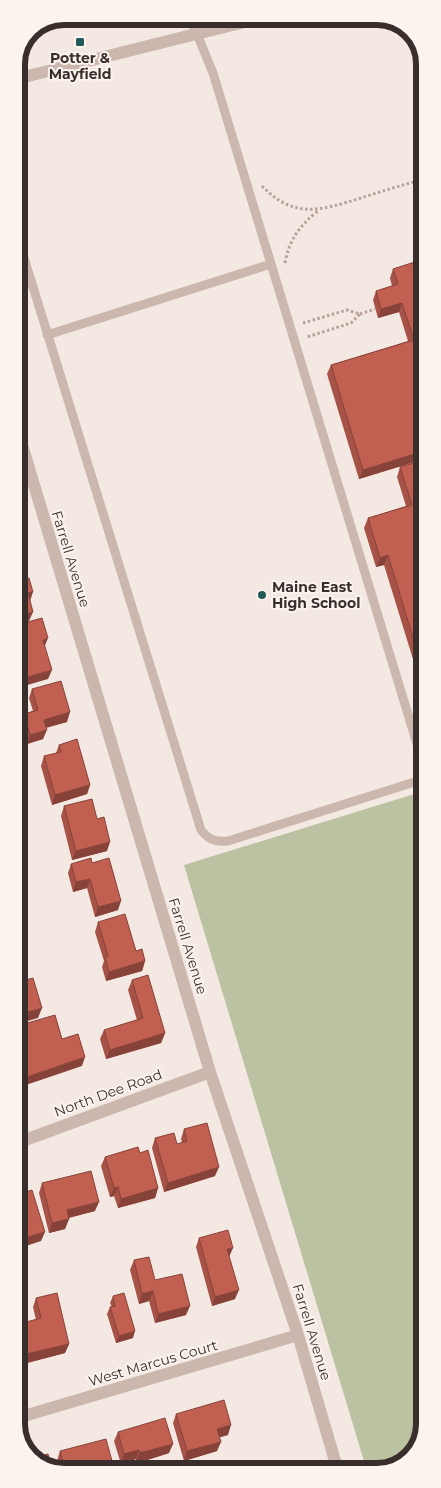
<svg xmlns="http://www.w3.org/2000/svg" width="441" height="1488" font-family="Montserrat,sans-serif">
  <rect width="100%" height="100%" fill="#f3e9e2"/>
  <!-- green -->
  <path fill="#bbc2a2" d="M 424,791 L 425,1424 L 413,1455 L 387,1471 L 367,1471 L 184,865 Z"/>
  <g fill="none" stroke-linecap="round" stroke-linejoin="round">
    <!-- path -->
    <path stroke="#b7a198" stroke-width="3" stroke-dasharray="2.5 2.5" stroke-linecap="butt" d="M 262,186 C 295,220 321,210 361,198 C 382,191 403,185 424,179
      M 285,263 C 289,240 300,225 318,211
      M 360,314 L 375,309
      M 303,323 L 347,310 L 360,314 L 351,323 L 307,337"/>
    <!-- service -->
    <path stroke="#cbb7ad" stroke-width="9" d="M 197,34 L 213,73 L 424,767
      M 16,232 L 201,830 C 209,840 215,842 228,841 L 424,779
      M 47,335 L 271,264"/>
    <!-- minor -->
    <path stroke="#cbb7ad" stroke-width="12" d="M 192,16 L 197,34
      M 16,79 L 268,16
      M 17,428 L 210,1072 L 298,1335 L 338,1471
      M 17,1143 L 210,1072
      M 17,1418 L 298,1335"/>
  </g>
  <!-- wall -->
  <path fill="#a65246" d="M 424,259 L 424,459 L 359,479 L 327,374 L 331,365 L 408,341 L 399,312 L 378,318 L 373,300 L 376,291 L 392,286 L 390,278 L 393,269 Z
    M 424,460 L 424,695 L 384,565 L 376,567 L 364,528 L 368,518 L 406,506 L 397,477 L 400,467 Z
    M 32,689 L 67,722 L 46,728 L 43,739 L 27,744 L 21,723 L 24,714 L 33,711 L 29,698 Z
    M 59,745 L 90,785 L 87,794 L 52,805 L 41,766 L 44,756 L 56,753 Z
    M 64,806 L 107,851 L 72,860 L 61,816 Z
    M 92,863 L 118,910 L 95,917 L 87,888 L 73,892 L 68,873 L 71,864 Z
    M 98,922 L 136,951 L 145,961 L 142,971 L 106,981 L 102,967 L 104,961 L 95,932 Z
    M 132,980 L 165,1033 L 161,1043 L 106,1059 L 100,1039 L 104,1030 L 137,1020 L 128,990 Z
    M 184,1129 L 215,1176 L 164,1192 L 152,1148 L 155,1138 L 177,1144 L 182,1143 L 181,1139 Z
    M 140,1153 L 158,1188 L 155,1198 L 118,1208 L 114,1196 L 110,1197 L 101,1166 L 105,1157 Z
    M 42,1183 L 95,1211 L 69,1218 L 65,1229 L 49,1233 L 39,1193 Z
    M 199,1238 L 235,1299 L 212,1306 L 196,1247 Z
    M 134,1260 L 155,1280 L 186,1315 L 155,1323 L 149,1301 L 139,1304 L 130,1270 Z
    M 113,1296 L 133,1338 L 116,1343 L 107,1314 L 110,1307 L 112,1307 L 110,1303 Z
    M 36,1298 L 69,1344 L 65,1353 L 23,1364 L 17,1339 L 17,1329 L 19,1324 L 36,1320 L 33,1307 Z
    M 176,1414 L 228,1435 L 219,1437 L 217,1451 L 184,1461 L 173,1423 Z
    M 118,1432 L 169,1453 L 141,1462 L 136,1462 L 136,1459 L 121,1464 L 114,1441 Z
    M 60,1451 L 112,1461 L 108,1471 L 60,1471 L 57,1461 Z"/>
  <!-- shaded-wall -->
  <path fill="#874239" d="M 402,303 L 399,312 L 378,318 L 381,309 Z
    M 424,451 L 424,459 L 359,479 L 363,470 Z
    M 388,555 L 384,565 L 376,567 L 380,558 Z
    M 33,592 L 30,601 L 28,593 Z
    M 33,612 L 29,621 L 17,624 L 17,616 Z
    M 48,638 L 44,648 L 43,640 Z
    M 52,670 L 48,679 L 17,688 L 17,680 Z
    M 70,712 L 67,722 L 40,729 L 44,720 Z
    M 47,730 L 43,739 L 27,744 L 30,735 Z
    M 90,785 L 87,794 L 52,805 L 55,795 Z
    M 110,842 L 107,851 L 72,860 L 76,851 Z
    M 90,879 L 87,888 L 73,892 L 76,882 Z
    M 121,901 L 118,910 L 95,917 L 98,907 Z
    M 145,961 L 142,971 L 106,981 L 109,972 Z
    M 42,1008 L 38,1018 L 17,1024 L 17,1015 Z
    M 165,1033 L 161,1043 L 106,1059 L 110,1050 Z
    M 85,1057 L 82,1066 L 17,1088 L 17,1084 L 18,1080 Z
    M 219,1167 L 215,1176 L 164,1192 L 168,1183 Z
    M 118,1187 L 114,1196 L 110,1197 L 114,1188 Z
    M 158,1188 L 155,1198 L 118,1208 L 121,1199 Z
    M 99,1202 L 95,1211 L 63,1219 L 67,1210 Z
    M 69,1219 L 65,1229 L 49,1233 L 52,1223 Z
    M 45,1232 L 41,1241 L 17,1249 L 17,1240 Z
    M 233,1248 L 229,1257 L 227,1249 Z
    M 239,1290 L 235,1299 L 212,1306 L 215,1297 Z
    M 153,1291 L 149,1301 L 139,1304 L 142,1294 Z
    M 190,1306 L 186,1315 L 155,1323 L 158,1314 Z
    M 135,1331 L 133,1338 L 116,1343 L 119,1336 Z
    M 69,1344 L 65,1353 L 23,1364 L 26,1354 Z
    M 231,1425 L 228,1435 L 214,1439 L 217,1429 Z
    M 221,1442 L 217,1451 L 184,1461 L 187,1451 Z
    M 173,1444 L 169,1453 L 141,1462 L 136,1462 L 140,1452 Z
    M 139,1450 L 136,1459 L 121,1464 L 124,1454 Z
    M 112,1461 L 108,1471 L 100,1471 L 102,1464 Z"/>
  <!-- building -->
  <path fill="#c15f51" stroke="#874239" d="M 424,259 L 424,451 L 363,470 L 331,365 L 414,340 L 402,303 L 381,309 L 376,291 L 398,284 L 393,269 Z
    M 424,460 L 424,674 L 388,555 L 380,558 L 368,518 L 412,505 L 400,467 Z
    M 22,562 L 26,579 L 29,578 L 33,592 L 28,593 L 33,612 L 17,616 L 17,563 Z
    M 42,618 L 48,638 L 43,640 L 52,670 L 17,680 L 17,625 Z
    M 61,681 L 70,712 L 44,720 L 47,730 L 30,735 L 24,714 L 38,710 L 32,689 Z
    M 77,739 L 90,785 L 55,795 L 44,756 L 61,752 L 59,745 Z
    M 92,799 L 97,819 L 104,817 L 110,842 L 76,851 L 64,806 Z
    M 91,858 L 92,863 L 109,858 L 121,901 L 98,907 L 90,879 L 76,882 L 71,864 Z
    M 125,914 L 136,951 L 142,949 L 145,961 L 109,972 L 105,957 L 108,956 L 98,922 Z
    M 23,970 L 26,980 L 33,978 L 42,1008 L 17,1015 L 17,972 Z
    M 148,975 L 165,1033 L 110,1050 L 104,1030 L 143,1018 L 132,980 Z
    M 55,1015 L 62,1039 L 78,1034 L 85,1057 L 18,1080 L 17,1075 L 17,1026 Z
    M 207,1123 L 219,1167 L 168,1183 L 155,1138 L 174,1133 L 177,1144 L 187,1141 L 184,1129 Z
    M 138,1147 L 140,1153 L 148,1150 L 158,1188 L 121,1199 L 118,1187 L 114,1188 L 105,1157 Z
    M 91,1171 L 99,1202 L 67,1210 L 69,1219 L 52,1223 L 42,1183 Z
    M 32,1190 L 45,1232 L 17,1240 L 17,1195 Z
    M 228,1230 L 233,1248 L 227,1249 L 239,1290 L 215,1297 L 199,1238 Z
    M 149,1257 L 155,1280 L 182,1274 L 190,1306 L 158,1314 L 153,1291 L 142,1294 L 134,1260 Z
    M 57,1293 L 69,1344 L 26,1354 L 19,1324 L 41,1318 L 36,1298 Z
    M 124,1293 L 135,1331 L 119,1336 L 110,1307 L 115,1306 L 113,1296 Z
    M 224,1400 L 231,1425 L 217,1429 L 221,1442 L 187,1451 L 176,1414 Z
    M 165,1418 L 173,1444 L 144,1452 L 140,1452 L 139,1450 L 124,1454 L 118,1432 Z
    M 106,1439 L 112,1461 L 102,1464 L 104,1471 L 66,1471 L 60,1451 Z
    M 48,1454 L 52,1469 L 32,1459 Z"/>
  <!-- markers -->
  <g fill="#225a57" stroke="#faf3ee" stroke-width="2">
    <rect x="75" y="37" width="10" height="10" rx="2.5"/>
    <circle cx="262" cy="595" r="5"/>
  </g>
  <g text-anchor="middle" stroke-width="4" stroke-linejoin="round" paint-order="stroke">
    <!-- poi labels -->
    <g font-size="14" font-weight="bold" fill="#3a2e2c" stroke="#faf3ee">
      <text x="80" y="63">Potter &amp;<tspan x="80" dy="16">Mayfield</tspan></text>
      <text x="272" y="592" text-anchor="start">Maine East<tspan x="272" dy="16">High School</tspan></text>
    </g>
    <!-- street labels -->
    <g font-size="14" fill="#3a2e2c" stroke="#faf3ee">
      <text transform="translate(71 559) rotate(73)" y="5">Farrell Avenue</text>
      <text transform="translate(188 946) rotate(73)" y="5">Farrell Avenue</text>
      <text transform="translate(108 1093) rotate(-20)" y="5">North Dee Road</text>
      <text transform="translate(312 1332) rotate(73)" y="5">Farrell Avenue</text>
      <text transform="translate(153 1363) rotate(-16)" y="5">West Marcus Court</text>
    </g>
  </g>
  <!-- crop -->
  <path d="M0 0H441V1488H0ZM64 25H377A39 39 0 0 1 416 64V1424A39 39 0 0 1 377 1463H64A39 39 0 0 1 25 1424V64A39 39 0 0 1 64 25Z" fill="#faf3ee" fill-rule="evenodd"/>
  <path fill="none" stroke="#3a2e2c" stroke-width="6" d="M64 25H377A39 39 0 0 1 416 64V1424A39 39 0 0 1 377 1463H64A39 39 0 0 1 25 1424V64A39 39 0 0 1 64 25Z"/>
</svg>
